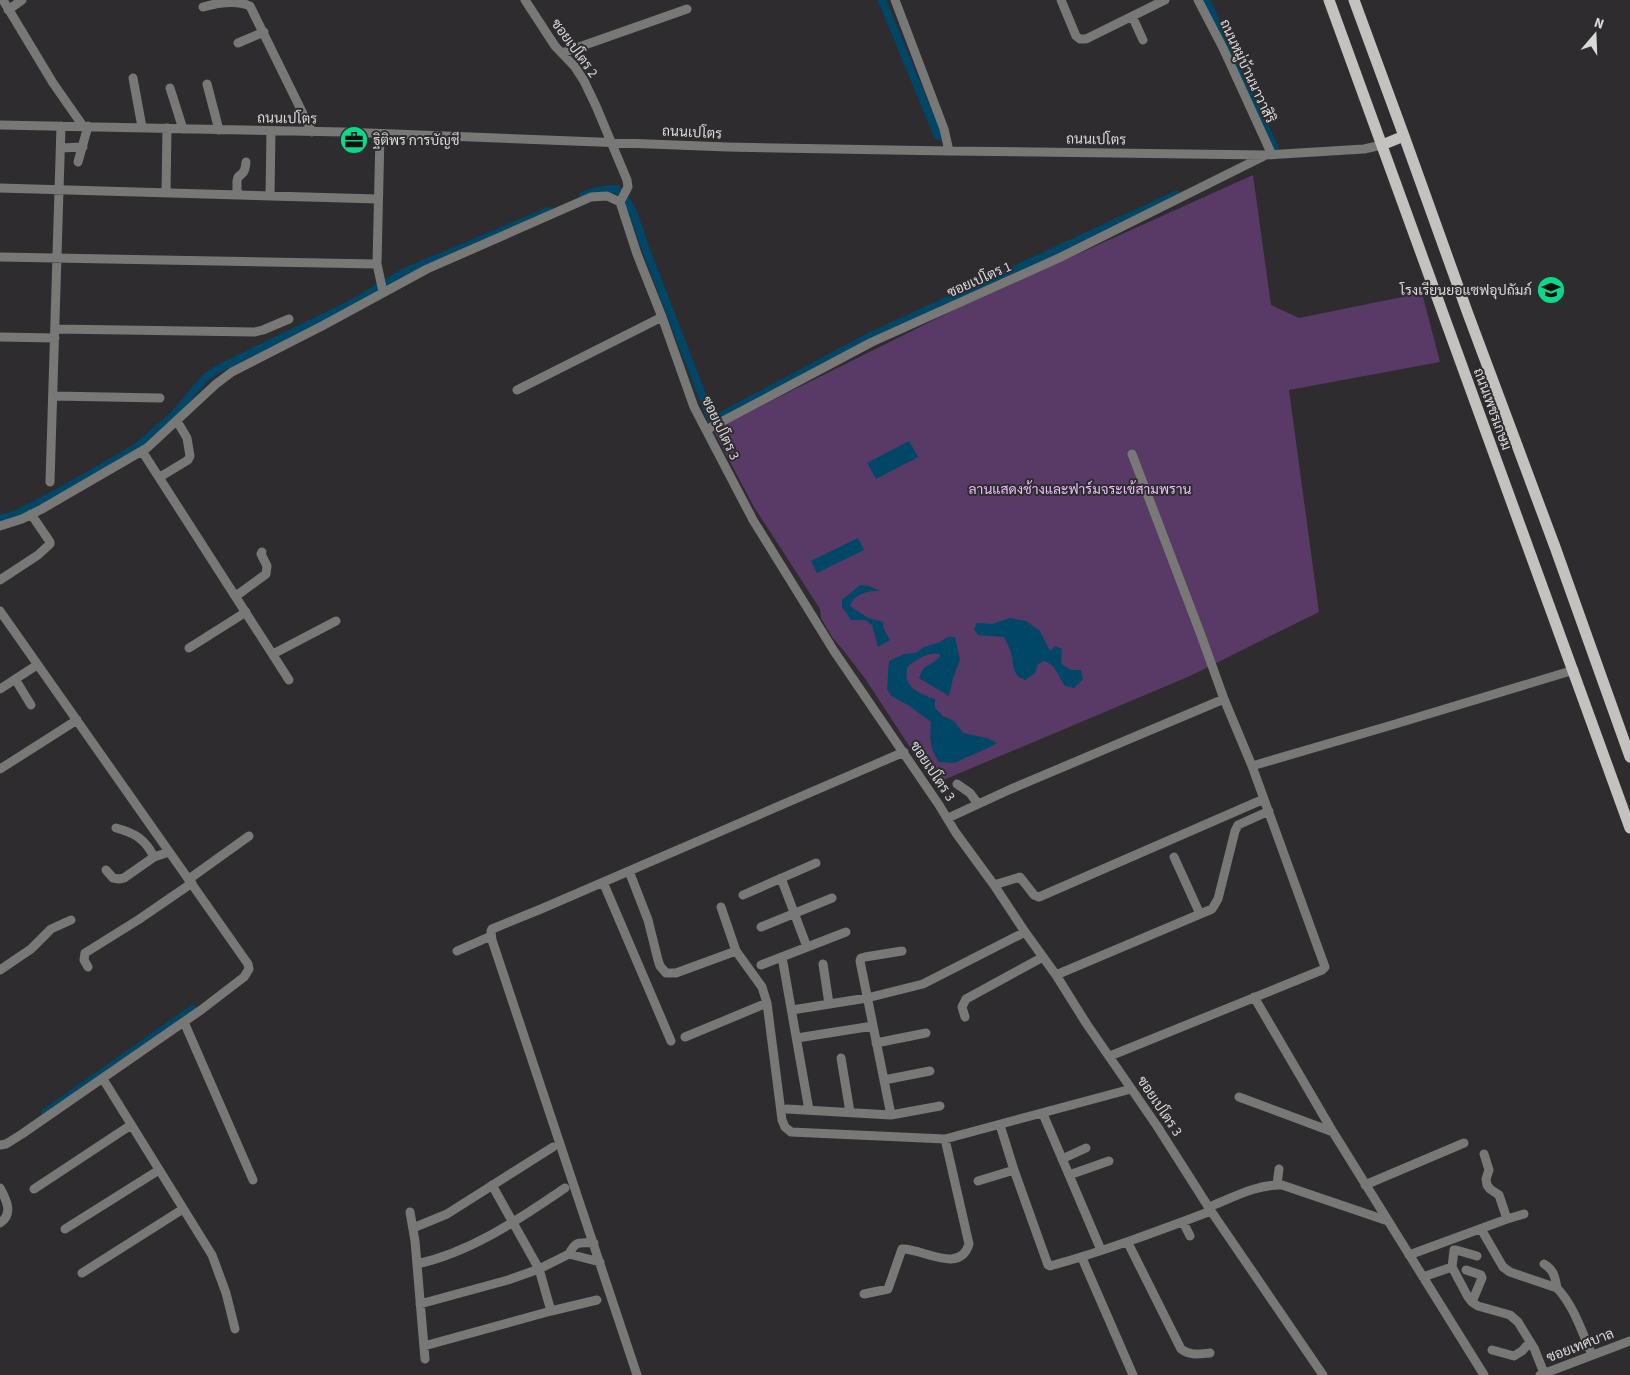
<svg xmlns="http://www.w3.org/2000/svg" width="1630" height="1375" font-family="'Source Sans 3',Sarabun,sans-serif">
  <rect width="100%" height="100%" fill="#2e2c2f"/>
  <!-- green -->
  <path fill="#593965" d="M 1253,175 L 1271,305 L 1299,318 L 1422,293 L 1440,362 L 1289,390 L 1319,612 L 1190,676 L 934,784 L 866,680 L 844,651 L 832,637 L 821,618 L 820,609 L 754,507 L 713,430 L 958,308 Z"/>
  <!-- water -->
  <path fill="#004767" d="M 909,441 L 918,457 L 876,479 L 867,463 Z
    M 858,538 L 864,550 L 817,573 L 811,561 Z
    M 860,585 L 869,586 L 880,591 C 867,591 855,593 850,606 L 868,618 L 883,622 L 884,629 L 890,640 L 878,647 L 872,625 L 865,620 L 851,620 L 842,607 L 842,600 Z
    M 1010,618 L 1026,621 L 1040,631 L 1050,651 L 1055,646 L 1062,649 L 1061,664 L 1071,670 L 1081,670 L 1083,679 L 1074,688 L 1065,686 L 1053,666 L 1045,661 L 1038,664 L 1035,673 L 1025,680 C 1011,675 1014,664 1011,652 C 1009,647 1006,642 1004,637 L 978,635 L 974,629 L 977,623 L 992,624 Z
    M 948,637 L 955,637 L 960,660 L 953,678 L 949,696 L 919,678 L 923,669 L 939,658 L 940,654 C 929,651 915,660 907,667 C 907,670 906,676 907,680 C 911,691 925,696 935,699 L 935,708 L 943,716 L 954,721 L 963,733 L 987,738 L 997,743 L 986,749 L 954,763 L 939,762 C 929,748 930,738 931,722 L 908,705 L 891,696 L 887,689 L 889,661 L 904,654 L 916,653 L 924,647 L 940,642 Z"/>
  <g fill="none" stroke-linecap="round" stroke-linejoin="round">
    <!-- canal -->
    <path stroke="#004767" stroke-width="8" d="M 882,0 L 938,136
      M 1206,0 L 1275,149 L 1266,154
      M 583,196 C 594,191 604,189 617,189 C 632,204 637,223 643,242 L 712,421 L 867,338 L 1176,195
      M 0,519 L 17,514 L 72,485 L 136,448 L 174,415 L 204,379 L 216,370 L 353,303 L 403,273 L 549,211
      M 45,1113 L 193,1009"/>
    <!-- minor -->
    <path stroke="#787876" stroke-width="9" d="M 3,0 L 53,83 L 83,126
      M 525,0 L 555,46 L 575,67 L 584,81 L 596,106 L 627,180 L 628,187 L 620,202 L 637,254 L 662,317 L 694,407 L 753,520 L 834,651 L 939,805 L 956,833 L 994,885 L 1025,932 L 1056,975 L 1086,1023 L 1157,1126 L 1211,1211 L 1323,1375
      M 895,0 L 944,129 L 949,151
      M 1061,0 L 1076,36 L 1080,39 L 1086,39 L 1165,0
      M 1198,0 L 1223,48 L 1272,155
      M 203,7 C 217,3 237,0 250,6 L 312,132
      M 8,10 L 22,0
      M 1132,16 L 1143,40
      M 238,43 L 264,32
      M 562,53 L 687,9
      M 133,78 L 142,127
      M 207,84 L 219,130
      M 170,88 L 183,129
      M 0,125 L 343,132 L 727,147 L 949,151 L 1265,155 L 1364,149 L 1382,145
      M 380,134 L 377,264 L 383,292
      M 61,148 L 83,147
      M 78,162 L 88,126
      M 0,188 L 378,199
      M 166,193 L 167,128
      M 237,195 L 237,181 L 238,177 C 245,172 245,170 246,162
      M 270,196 L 271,131
      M 0,257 L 377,264
      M 55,329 L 255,332 L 263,330 L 289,319
      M 0,337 L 55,338
      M 517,390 L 662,317
      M 54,396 L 160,398
      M 706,430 L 872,342 L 1059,258 L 1264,156
      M 142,451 L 289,680
      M 160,477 L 188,460 L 190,456 L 187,438 L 177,421
      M 50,482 L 61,126
      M 0,526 L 22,519 L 42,509 L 147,448 L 216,384 L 232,372 L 322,326 L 427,269 L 591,197 L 607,196 L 620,202
      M 0,580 L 38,555 L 50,544 L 50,542 L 31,514
      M 236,596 L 266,574 L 267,566 L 261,554 L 262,552
      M 0,611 L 248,964 L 249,969 L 244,977 L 201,1010 L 22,1134 L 6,1144 L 0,1145
      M 189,648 L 246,612
      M 273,654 L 336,621
      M 15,679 L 31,705
      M 0,689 L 37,665
      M 1252,766 L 1392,725 L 1574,670
      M 0,769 L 77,720
      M 957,784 L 970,793 L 978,804
      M 948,818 L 1011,789 L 1224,699
      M 116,828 C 135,833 145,839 154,857 L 169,852
      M 1174,857 L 1200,914
      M 106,870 L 113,878 L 119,879 L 124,878 L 154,857
      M 629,871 L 648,920 L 658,960 L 660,966 L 666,973 L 676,973 L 736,951
      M 781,878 L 807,947
      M 189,879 L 249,836
      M 603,882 L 671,1041
      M 994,885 L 1020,877 L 1034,895 L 1039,897 L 1264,799
      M 743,895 L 816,863
      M 721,907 L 736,951 L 762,987 L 767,1003 L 782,1120 L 785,1127 L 791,1132 L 945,1139 L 1131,1089
      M 761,927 L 832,898
      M 457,951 L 491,936
      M 902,951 L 865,957 L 861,958 L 860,961 L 891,1115 L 940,1106
      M 782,957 L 809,1110
      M 823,964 L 829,1004
      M 761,965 L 846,932
      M 88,967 L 84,960 L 85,953 L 138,920 L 192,883
      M 0,970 L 31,949 L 51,929 L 71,920
      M 1056,975 L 1212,909 L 1218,899 L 1235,831 L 1238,825 L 1269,811
      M 1254,997 L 1333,1132 L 1484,1375
      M 792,1010 L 867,998 L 923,984 L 1025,932
      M 965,1017 L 962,1007 L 966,999 L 1043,957
      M 184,1022 L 253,1180
      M 685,1037 L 767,1003
      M 797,1038 L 873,1026
      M 876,1043 L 926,1033
      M 1110,1056 L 1322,970 L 1325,967 L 1252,766 L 1224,699 L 1201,635 L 1132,454
      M 841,1058 L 850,1112
      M 103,1079 L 212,1255 L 226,1293 L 235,1329
      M 884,1080 L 930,1071
      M 1239,1097 L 1333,1132
      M 787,1109 L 891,1115
      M 1043,1114 L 1101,1250
      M 1000,1125 L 1014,1170 L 1048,1265 L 1050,1266 C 1105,1251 1158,1231 1211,1211
      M 1062,1159 L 1086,1148
      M 1069,1175 L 1109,1161
      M 978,1181 L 1014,1170
      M 1277,1184 L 1279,1169
      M 492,1185 L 539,1269 L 551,1311
      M 1365,1185 L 1464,1143
      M 0,1188 C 6,1199 14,1214 0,1223
      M 34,1189 L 131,1125
      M 1209,1207 C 1232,1198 1257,1184 1282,1185 L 1388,1221
      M 410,1212 L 415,1241 L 425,1359
      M 1507,1219 L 1524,1214
      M 1183,1222 L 1190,1236
      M 413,1228 L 447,1214 L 553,1147
      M 65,1229 L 159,1170
      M 1481,1229 L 1503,1267 L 1510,1272 L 1557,1288 C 1574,1306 1582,1332 1592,1355
      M 1128,1243 L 1181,1349 C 1190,1356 1199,1354 1210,1353
      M 569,1254 C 576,1240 579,1243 594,1243
      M 1409,1255 L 1507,1219 L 1499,1195 L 1490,1189 L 1487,1185 L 1486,1179 L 1489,1170 L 1484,1154
      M 1082,1258 L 1133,1375
      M 417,1264 C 472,1252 519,1219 565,1188
      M 1544,1264 C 1554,1270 1555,1277 1557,1288
      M 1452,1267 L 1468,1297 L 1472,1302 L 1478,1306 L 1510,1315 L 1518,1322 L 1534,1348 L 1544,1373
      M 1466,1270 L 1481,1275 L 1482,1278 L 1472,1302
      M 82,1273 L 183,1209
      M 1423,1277 L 1452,1267 L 1454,1250 L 1456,1250 L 1477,1256
      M 864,1294 L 888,1289 L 902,1249 C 922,1248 960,1275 969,1244 L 945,1139
      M 420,1304 L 508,1280 L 539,1269 L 569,1254 L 600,1262
      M 424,1346 L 551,1311 L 597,1300
      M 1492,1350 L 1514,1356 L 1522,1351 L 1530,1342
      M 637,1375 L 492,940 L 491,931 L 492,929 L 541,909 L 904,752
      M 1540,1375 L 1630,1341"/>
    <!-- major -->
    <path stroke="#c3c2bf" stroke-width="11" d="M 1329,0 L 1630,828
      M 1354,0 L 1404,136 L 1468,314 L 1555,547 L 1630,757
      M 1382,145 L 1404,136"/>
  </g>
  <!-- icons -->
  <defs>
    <symbol id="office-disc" viewBox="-11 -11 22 22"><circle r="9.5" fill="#0ad98b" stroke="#2e2c2f"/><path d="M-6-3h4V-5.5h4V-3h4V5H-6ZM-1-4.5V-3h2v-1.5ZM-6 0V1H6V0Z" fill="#111"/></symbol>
    <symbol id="school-disc" viewBox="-11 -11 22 22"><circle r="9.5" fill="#0ad98b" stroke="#2e2c2f"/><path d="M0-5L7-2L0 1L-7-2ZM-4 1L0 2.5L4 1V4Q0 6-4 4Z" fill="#111"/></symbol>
  </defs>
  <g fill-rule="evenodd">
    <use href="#office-disc" x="338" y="124" width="32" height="32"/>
    <use href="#school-disc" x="1535" y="274" width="32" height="32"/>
  </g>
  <g text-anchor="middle" stroke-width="4" stroke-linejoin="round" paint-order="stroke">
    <!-- street labels -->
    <g font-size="14" fill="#dad9da" stroke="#2e2c2f">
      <text transform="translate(575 48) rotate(54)" y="5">ซอยเปโตร 2</text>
      <text transform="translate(1248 71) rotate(65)" y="5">ถนนหมู่บ้านนาวาสิริ</text>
      <text transform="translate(287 118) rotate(1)" y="5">ถนนเปโตร</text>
      <text transform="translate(692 132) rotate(3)" y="5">ถนนเปโตร</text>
      <text transform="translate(1096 139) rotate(1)" y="5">ถนนเปโตร</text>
      <text transform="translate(979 279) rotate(-24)" y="5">ซอยเปโตร 1</text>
      <text transform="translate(1493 409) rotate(70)" y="5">ถนนเพชรเกษม</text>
      <text transform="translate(721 428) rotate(64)" y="5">ซอยเปโตร 3</text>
      <text transform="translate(933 771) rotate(56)" y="5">ซอยเปโตร 3</text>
      <text transform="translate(1160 1106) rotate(56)" y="5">ซอยเปโตร 3</text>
      <text transform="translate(1580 1345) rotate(-21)" y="5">ซอยเทศบาล</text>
    </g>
    <!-- poi labels -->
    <g font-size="14" fill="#dad9da" stroke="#2e2c2f" text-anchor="start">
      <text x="373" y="145">ฐิติพร การบัญชี</text>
      <text x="1532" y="295" text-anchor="end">โรงเรียนยอแซฟอุปถัมภ์</text>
    </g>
    <!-- park labels -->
    <g font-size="14" fill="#e9bef8" stroke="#2e2c2f">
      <text x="1080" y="494">ลานแสดงช้างและฟาร์มจระเข้สามพราน</text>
    </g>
  </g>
  <!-- north arrow -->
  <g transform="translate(1595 35) rotate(19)" stroke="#2e2c2f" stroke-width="4" paint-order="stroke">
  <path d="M0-4L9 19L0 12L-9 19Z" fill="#dad9da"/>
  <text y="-8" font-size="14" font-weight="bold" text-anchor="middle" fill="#dad9da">N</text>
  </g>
</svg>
